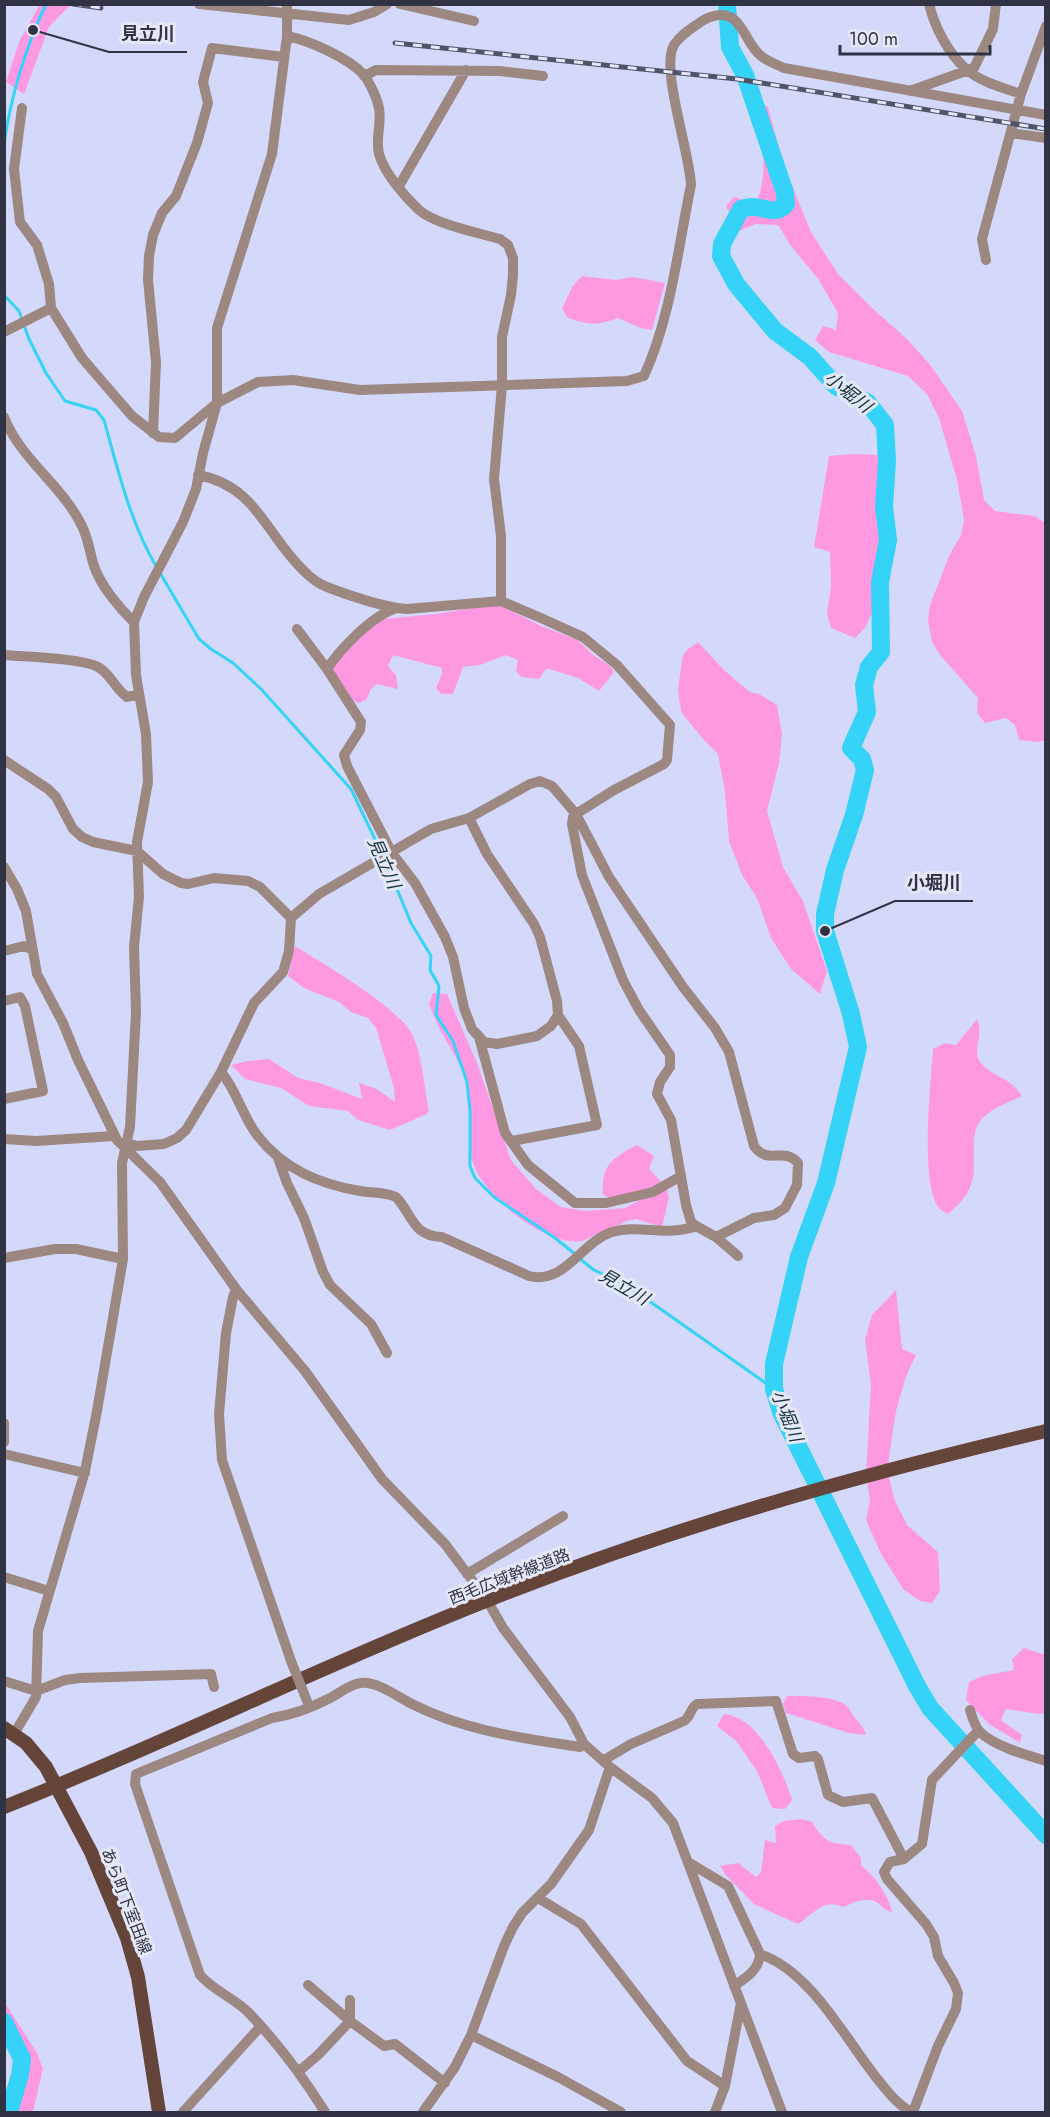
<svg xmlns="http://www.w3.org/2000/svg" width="1050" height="2117" font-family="Jost,'Noto Sans JP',sans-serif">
  <rect width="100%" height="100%" fill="#d4d9fc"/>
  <!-- green -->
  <path fill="#fe99e1" d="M 40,4 L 70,5 L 49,27 L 24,94 L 6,82 L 19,42 Z
    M 762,104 L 768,107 L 783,163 L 811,232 L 838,274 L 870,306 L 907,339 L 931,366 L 962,411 L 976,456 L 984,500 L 995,511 L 1035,516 L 1045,523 L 1045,740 L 1038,742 L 1019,740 L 1015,725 L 1006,718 L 985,723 L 977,713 L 978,698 L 940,655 L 932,642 L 928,620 L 930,605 L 949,556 L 961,535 L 964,520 L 957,480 L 939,418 L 927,394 L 908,376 L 829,352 L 815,340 L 823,326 L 836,330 L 838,313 L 818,279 L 791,246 L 778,225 L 756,224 L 738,231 L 726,206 L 734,197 L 756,204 C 771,167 758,141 762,104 Z
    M 582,276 L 616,280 L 633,277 L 665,283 L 652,330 L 641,328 L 618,318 C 597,326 589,325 568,318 L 562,309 L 572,287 Z
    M 852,454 L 882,455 L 878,505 L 882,538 L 873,611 L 865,628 L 855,638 L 831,628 L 827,614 L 831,586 L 830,552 L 814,547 L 829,456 Z
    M 498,604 L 541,626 L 578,640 L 592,654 L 611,667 L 614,672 L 599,691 L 578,678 L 549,669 L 546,669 L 539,679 L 521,677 L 516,671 L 518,660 L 506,655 L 480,665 L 463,667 L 453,694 L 441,694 L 436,688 L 442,674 L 442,668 L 393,655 L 388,666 L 396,675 L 398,689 L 377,684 L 371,689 L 366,700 L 358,703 C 347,698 333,679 333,666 L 358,638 L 383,619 L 436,614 Z
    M 698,642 L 724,670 L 750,692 L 759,694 L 777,705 L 782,734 L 779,763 L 767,811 L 783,867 L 803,901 L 827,971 L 820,994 L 791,969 L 771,938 L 757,898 L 742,875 L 729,841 L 725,792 L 718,754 L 704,740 L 681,712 L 678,689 L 683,655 L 688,649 Z
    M 295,946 C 323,964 403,1009 414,1038 C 423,1061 424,1087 429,1111 L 427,1114 L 390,1130 L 358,1120 L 348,1111 L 309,1106 L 281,1088 L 245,1079 L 231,1065 L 248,1061 L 269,1059 L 298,1078 L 320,1083 L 362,1099 L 359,1083 L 377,1089 L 395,1102 L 394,1088 L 376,1028 L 368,1018 L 351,1012 L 339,1002 L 304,988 L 288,976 Z
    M 433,993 L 447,994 L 477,1063 L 511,1160 L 536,1189 L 561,1207 L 586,1211 L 625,1208 L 640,1200 L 620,1201 L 603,1195 C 601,1165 612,1158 637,1145 L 654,1156 L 649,1169 L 666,1187 L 669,1197 L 662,1227 L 636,1219 L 627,1221 L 582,1241 C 544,1247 479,1193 471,1157 C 469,1148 470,1138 470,1129 C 470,1113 468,1085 462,1070 C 457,1057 448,1045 442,1033 C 437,1024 433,1014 429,1004 Z
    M 977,1019 C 985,1036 970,1051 982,1064 C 994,1078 1009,1076 1022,1096 C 1009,1102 990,1109 981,1120 C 967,1138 979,1164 971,1185 C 967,1197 957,1206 948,1214 C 945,1212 942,1211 940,1209 C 919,1189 931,1080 933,1049 L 945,1043 L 956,1045 Z
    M 896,1290 L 902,1349 L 916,1355 L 906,1376 L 896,1411 L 887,1471 L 895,1501 L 907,1525 L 938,1552 L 940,1591 L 932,1603 L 920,1601 L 903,1589 L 881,1554 L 866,1520 L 870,1500 L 866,1475 L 871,1385 L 865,1340 L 872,1315 Z
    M 1024,1648 L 1045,1655 L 1045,1713 L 1039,1714 L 1006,1709 L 1001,1720 L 1022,1735 L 1020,1743 L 989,1724 L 966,1700 L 969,1682 L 982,1676 L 1014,1670 L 1012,1659 Z
    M 787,1696 C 803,1696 836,1695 848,1707 C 850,1710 851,1713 853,1715 C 858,1723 864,1726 866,1735 L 849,1733 L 786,1713 L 783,1704 Z
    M 724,1714 C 759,1717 783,1771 792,1800 L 785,1809 L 772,1808 L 757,1771 L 736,1741 L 717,1726 Z
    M 802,1819 L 812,1822 C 824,1842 829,1843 851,1845 L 861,1858 L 861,1865 C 876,1878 888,1894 892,1912 C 884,1911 883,1906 876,1902 C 866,1896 853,1903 843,1907 C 824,1898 814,1913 798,1924 L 754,1904 L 725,1874 L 720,1866 L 738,1863 L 756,1877 L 761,1872 L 765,1840 L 776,1843 L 775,1826 L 784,1821 Z
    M 5,2003 L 37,2053 L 43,2069 L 33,2112 L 5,2112 L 14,2073 L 15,2055 L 5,2030 Z"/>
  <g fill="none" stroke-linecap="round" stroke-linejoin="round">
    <!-- stream -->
    <path stroke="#36d3f8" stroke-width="3" d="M 4,145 C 10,99 26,46 46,4
      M 4,295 L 19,311 L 29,339 L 46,373 L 65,401 L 96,410 L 104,420 C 118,470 130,522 157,568
      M 160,573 L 199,639 L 211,649 L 233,663 L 261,689 L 351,789 L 382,854
      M 385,860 L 411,923 L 431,956 L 430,970 L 439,986 L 436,1015 L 453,1041 L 467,1082 L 470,1111 L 470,1166 L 475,1178 L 494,1197 L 555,1238 L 575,1254
      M 580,1259 L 594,1270 L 625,1284 L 774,1389"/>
    <!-- river -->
    <path stroke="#36d3f8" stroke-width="18" d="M 727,4 L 730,47 L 745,75 L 785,193 L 786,204 C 776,216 765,207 752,207 C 748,207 745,208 741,209 L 722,244 L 721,256 L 736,284 L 775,331 L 810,357 L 836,386 L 868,403 L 885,425 L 887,461 L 884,507 L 888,540 L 880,582 L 881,652 L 869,667 L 864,685 L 867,712 L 851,748 L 862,759 L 865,770 L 854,815 L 835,870 L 825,914 L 825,931 L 851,1014 L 858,1047 L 826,1183 L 799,1257 L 774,1364 L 774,1389 L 781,1412 L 917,1686 L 930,1708 L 1046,1835
      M 4,2022 L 22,2059 L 20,2075 L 9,2112"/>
    <!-- minor -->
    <path stroke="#9c8881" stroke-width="10" d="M 199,4 L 349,20 L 374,12 L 387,4
      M 400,4 L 474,21
      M 929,4 C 935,28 948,53 966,69 C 980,82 1004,88 1021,94
      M 287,36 C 308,40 349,58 364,75 C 370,83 377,98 379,108 C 382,124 375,138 379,154 C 385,174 404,196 419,210 C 435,224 478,233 500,239 L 508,245 L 513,258 L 513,275 L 511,295 L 502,337 L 502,385 L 494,479 L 501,536 L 501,601
      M 364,76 L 376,70 L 500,71 L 543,76
      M 910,91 L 974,68 L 993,29 L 996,4
      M 22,108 L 14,169 L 20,222 L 37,245 L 49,284 L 51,308 L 82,358 L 132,416 L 159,437 L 175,438 L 217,403 L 258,382 L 293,380 L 360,390 L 627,381 L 644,376 C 671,317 678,248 691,185 C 690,153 660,68 674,45 C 680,35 692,28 702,21 C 710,16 723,12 732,18 C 744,26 749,46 760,55 C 766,61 776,64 784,68 L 1046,115
      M 1011,133 L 1046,138
      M 399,186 L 466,70
      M 986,260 L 982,239 L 1021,94 L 1046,26
      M 4,332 L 51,308
      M 4,417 C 21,460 62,485 82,526 C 88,538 90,553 94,566 C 101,586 119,608 134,622
      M 153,433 L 156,362 L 148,280 L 149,256 L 153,235 L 162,213 L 176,196 L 197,143 L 208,103 L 203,82 L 212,48 L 284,57
      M 198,475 C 257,486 265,534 304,571 C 310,577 319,584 327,587 C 347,595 386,608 407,609 L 501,601 L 541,618 L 583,637 L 617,665 L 670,725 L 667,760 L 664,764 L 614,790 L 576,814 L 573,817 L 572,824 L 582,875 L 623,980 L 639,1010 L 670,1055 L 670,1067 L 660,1082 L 657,1094 L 671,1120 L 686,1205 L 691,1222 L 696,1226 L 716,1237 L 738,1256
      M 297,629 L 327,669 L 361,722 L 360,730 L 344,755 L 347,766 L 392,853 L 415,883 L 445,937 L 453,957 L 464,1008 L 472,1029 L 484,1042 L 497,1044 L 537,1036 L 551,1026 L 558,1015 L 557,1001 L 540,937 L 534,924 L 487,854 L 469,818
      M 4,655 C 26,657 81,658 98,667 C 111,674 115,689 127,697 L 139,694
      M 327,669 C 341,648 371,617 394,609
      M 4,760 L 48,789 L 56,797 L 73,829 L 82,837 L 93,842 L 137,851 L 163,874 L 181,883 L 188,884 L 214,878 L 248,881 L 260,887 L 291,918
      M 4,867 L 17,889 L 26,911 L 37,974 L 63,1023 L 78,1060 L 117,1140 L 160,1182 L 236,1289 L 305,1371 L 382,1479 L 445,1544 L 487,1600 L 503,1628 L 570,1717 L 584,1744 L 610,1767 L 652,1798 L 673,1823 L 782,2112
      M 4,951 L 24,946 L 31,949
      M 4,1001 L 20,997 L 25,1006 L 43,1091 L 4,1099
      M 479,1037 L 505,1133 L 528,1165 L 575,1203 L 606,1203 L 653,1192 L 681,1176
      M 221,1072 C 237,1091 242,1115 257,1135 C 283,1169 319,1184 360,1191 C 372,1193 385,1192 396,1197 C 413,1215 412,1236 442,1237 L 529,1276 C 565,1285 581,1242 612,1232 C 639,1224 667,1237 696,1226
      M 4,1139 L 36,1141 L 114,1136
      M 512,1141 L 597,1125 L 579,1046 L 558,1015
      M 127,1143 L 137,1146 L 164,1144 L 177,1138 L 186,1130 L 221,1072 L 254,1003 L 283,972 L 289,951 L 291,918 L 319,894 L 431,829 L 469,818 L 530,784 L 540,781 L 552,786 L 576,814 L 609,877 L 683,987 L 715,1028 L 729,1052 L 754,1146 C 768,1166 784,1146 798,1163 L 797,1185 L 785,1208 L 774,1215 L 754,1218 L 716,1237
      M 278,1158 L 287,1183 L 304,1218 L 323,1272 L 330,1285 L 371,1324 L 387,1353
      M 4,1258 L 55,1249 L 76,1249 L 123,1259
      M 236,1289 L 233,1297 L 226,1333 L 219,1414 L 222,1460 L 291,1661
      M 4,1423 L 4,1442
      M 4,1454 L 85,1473
      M 467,1574 L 563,1516
      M 4,1577 L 49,1591
      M 4,1681 L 36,1691 L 65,1680 L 80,1678 L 211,1674 L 214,1687
      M 970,1710 C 972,1717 975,1727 980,1732 C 994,1746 1026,1755 1046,1761
      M 14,1734 L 36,1697 L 38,1631 L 85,1471 L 97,1411 L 123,1259 L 122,1163 L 130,1127 L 136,1012 L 134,947 L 139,897 L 137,842 L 148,782 L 146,734 L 136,675 L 134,622 L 144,597 L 183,522 L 196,489 L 203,453 L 217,403 L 217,328 L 272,154 L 287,36 L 287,4
      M 604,1760 L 631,1744 L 684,1721 C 691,1717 690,1708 697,1704 L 776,1701 L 793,1754 L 799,1758 L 815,1756 L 818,1759 L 828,1795 L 843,1802 L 872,1798 L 904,1859
      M 688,1862 L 728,1886 L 760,1954 C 759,1970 746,1978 734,1986
      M 538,1898 L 581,1924 L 687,2061 L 725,2086
      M 760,1954 C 812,1972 845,2039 879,2081 C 889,2093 897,2104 911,2112
      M 308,1985 L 350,2021 L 384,2046 L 395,2044 L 445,2083
      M 471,2035 L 558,2077 L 621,2112
      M 298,2072 L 318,2055 L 350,2021 L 350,2000
      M 183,2112 L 260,2027
      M 325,2112 C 303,2077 277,2042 248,2012 C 234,1998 214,1991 200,1975 L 135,1784 L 136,1774 L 272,1718 C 291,1715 311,1708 328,1699 C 339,1694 349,1684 361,1683 C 377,1681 398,1697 412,1704 C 465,1731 522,1738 580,1747 L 584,1744
      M 423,2112 L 455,2067 L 471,2035 L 504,1946 L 513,1927 L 522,1913 L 551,1884 L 589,1830 L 610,1767
      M 715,2112 L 725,2086 L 741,2003
      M 913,2112 L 938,2046 L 956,2009 L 958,1993 L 954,1983 L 938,1956 L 934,1937 L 926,1924 L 887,1879 L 884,1872 L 890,1862 L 904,1859 L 922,1844 L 932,1780 L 978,1731"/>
    <!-- major -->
    <path stroke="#654439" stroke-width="14" d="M 4,1728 L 26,1743 L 46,1767 L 91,1852 L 127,1938 L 138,1977 L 159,2112
      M 4,1807 C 167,1743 323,1665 486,1601 C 669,1528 854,1476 1046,1431"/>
    <defs>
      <path id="rail" d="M 73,4 L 101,8
        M 395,43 L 737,79 L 1046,129"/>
    </defs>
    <!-- rail casing -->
    <use href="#rail" stroke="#505467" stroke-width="5"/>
    <!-- rail -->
    <use href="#rail" stroke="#e5e8f9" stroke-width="3" stroke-dasharray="9" stroke-linecap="butt"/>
    <!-- minor-bridge -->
    <path stroke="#9c8881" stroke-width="10" d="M 291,1661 L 307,1701"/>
  </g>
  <g text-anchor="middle" stroke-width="6" stroke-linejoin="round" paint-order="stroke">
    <!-- street labels -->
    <g font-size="16" fill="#303343" stroke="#e5e8f9">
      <text transform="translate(509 1576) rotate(-21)" y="6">西毛広域幹線道路</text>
      <text transform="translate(127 1901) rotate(69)" y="6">あら町下室田線</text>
    </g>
    <!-- water labels -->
    <g font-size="18" font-style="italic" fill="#14333c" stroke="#e5e8f9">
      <text transform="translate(848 392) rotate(39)" y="6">小堀川</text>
      <text transform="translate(384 863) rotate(66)" y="6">見立川</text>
      <text transform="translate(624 1287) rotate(30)" y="6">見立川</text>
      <text transform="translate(787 1416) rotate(68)" y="6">小堀川</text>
    </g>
  </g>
  <!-- callouts -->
  <path fill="none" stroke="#303343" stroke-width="2" d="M33 30L109 52H187M825 931L895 901H973"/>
  <g fill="#303343" stroke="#e5e8f9" stroke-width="2">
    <circle cx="33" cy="30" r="6"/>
    <circle cx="825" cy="931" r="6"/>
  </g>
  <g font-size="18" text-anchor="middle" font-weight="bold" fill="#303343" stroke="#e5e8f9" stroke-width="6" stroke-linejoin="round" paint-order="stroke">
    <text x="148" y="40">見立川</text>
    <text x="934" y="889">小堀川</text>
  </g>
  <!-- border -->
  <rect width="1050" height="2117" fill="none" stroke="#303343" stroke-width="12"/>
  <!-- scale -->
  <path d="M840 45v9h150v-9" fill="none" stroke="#303343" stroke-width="3"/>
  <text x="849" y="45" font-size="18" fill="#303343" stroke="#e5e8f9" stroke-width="4.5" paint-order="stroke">100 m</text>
</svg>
